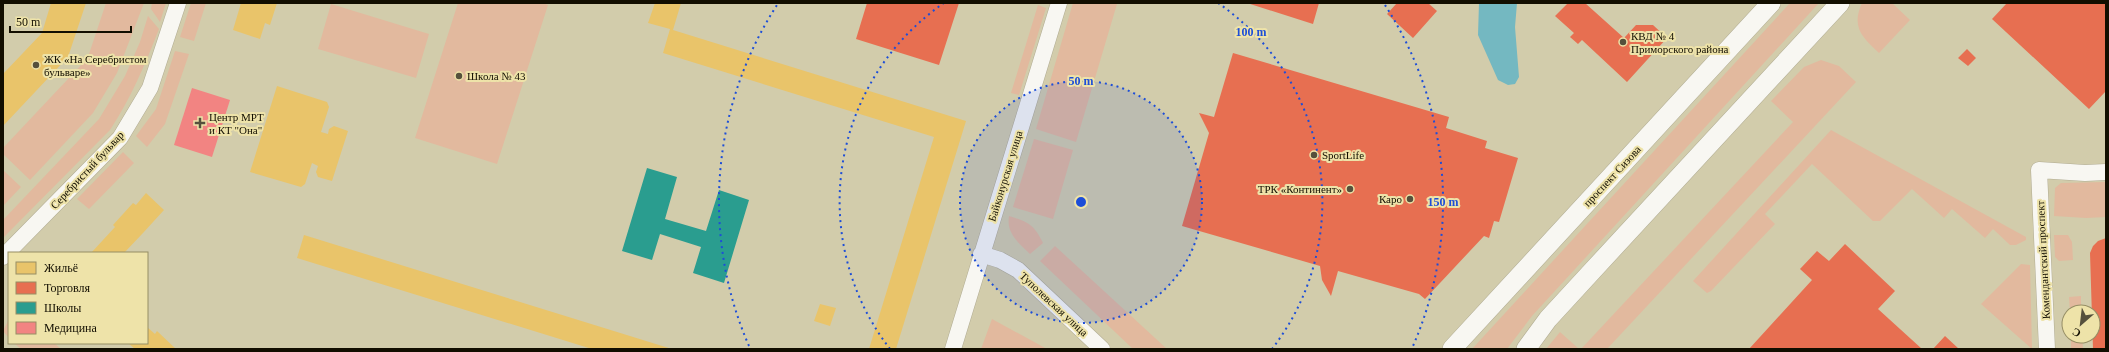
<svg xmlns="http://www.w3.org/2000/svg" width="2109" height="352" font-family="'Times New Roman',serif">
  <rect width="100%" height="100%" fill="#d2ccab"/>
  <!-- green -->
  <path fill="#e2b99e" d="M 106,3 L 144,3 L 117,73 L 93,113 L 30,180 L 3,154 L 3,148 L 84,62 L 89,54 Z
    M 152,3 L 166,3 L 160,22 L 151,9 Z
    M 191,3 L 206,3 L 194,41 L 180,37 Z
    M 458,3 L 543,3 L 548,5 L 497,164 L 415,138 Z
    M 1073,3 L 1117,4 L 1076,142 L 1036,129 Z
    M 1790,3 L 1819,3 L 1532,316 L 1507,349 L 1472,349 Z
    M 1862,3 L 1892,3 L 1910,20 L 1879,53 C 1862,37 1851,27 1862,3 Z
    M 331,4 L 429,34 L 416,78 L 318,49 Z
    M 1038,5 L 1046,8 L 1019,95 L 1011,93 Z
    M 148,16 L 159,29 C 145,65 131,98 110,130 L 3,238 L 3,220 L 99,119 L 125,76 L 140,42 Z
    M 175,51 L 189,54 L 165,124 L 147,147 L 136,136 L 156,109 Z
    M 1821,60 L 1839,66 L 1856,82 L 1607,349 L 1581,349 L 1793,122 L 1771,101 L 1804,67 Z
    M 1831,130 L 2026,237 L 2026,240 L 2016,245 L 2010,245 L 1993,229 L 1985,238 L 1952,209 L 1944,218 L 1912,189 L 1880,221 L 1873,221 L 1812,164 L 1765,214 L 1775,224 L 1711,291 L 1707,293 L 1693,281 Z
    M 1034,139 L 1073,150 L 1053,219 L 1013,207 Z
    M 123,152 L 134,163 L 89,209 L 77,199 Z
    M 3,170 L 21,187 L 3,206 Z
    M 2106,182 L 2106,217 L 2086,218 L 2054,216 L 2055,188 L 2061,183 Z
    M 1009,216 C 1028,222 1034,224 1043,243 L 1030,254 C 1019,243 1006,234 1009,216 Z
    M 2054,235 L 2068,235 L 2072,242 L 2073,260 L 2059,261 L 2055,257 Z
    M 1055,246 L 1167,349 L 1133,349 L 1040,261 Z
    M 2021,264 L 2030,265 L 2032,349 L 1981,304 Z
    M 2081,296 L 2081,312 L 2070,312 L 2069,297 Z
    M 9,319 L 9,338 L 3,331 Z
    M 992,319 L 1047,349 L 981,349 Z
    M 1560,332 L 1579,349 L 1546,349 Z
    M 2071,336 L 2082,336 L 2083,349 L 2071,349 Z
    M 14,343 L 54,343 L 61,349 L 21,349 Z"/>
  <!-- water -->
  <path fill="#74b8c1" d="M 1479,3 L 1517,3 L 1515,27 L 1519,77 L 1515,84 L 1508,85 L 1498,80 L 1478,35 Z"/>
  <!-- homes -->
  <path fill="#e9c46a" d="M 51,3 L 86,3 L 68,57 L 3,126 L 3,74 L 42,33 Z
    M 241,3 L 277,3 L 270,25 L 265,23 L 260,39 L 233,30 Z
    M 655,3 L 681,3 L 673,30 L 966,121 L 896,349 L 869,349 L 934,137 L 663,53 L 670,29 L 648,23 Z
    M 277,86 L 327,102 L 329,107 L 321,132 L 328,134 L 329,129 L 334,126 L 348,131 L 332,181 L 318,177 L 316,172 L 318,166 L 312,163 L 305,184 L 301,187 L 250,172 Z
    M 146,193 L 164,210 L 143,233 L 124,253 L 91,253 L 115,227 L 113,225 L 133,203 L 136,205 Z
    M 304,235 L 672,349 L 592,349 L 297,258 Z
    M 820,304 L 836,308 L 830,326 L 814,321 Z
    M 147,327 L 155,334 L 157,331 L 176,349 L 135,349 L 128,343 L 147,343 Z"/>
  <!-- shops -->
  <path fill="#e76f51" d="M 867,3 L 959,3 L 939,65 L 856,39 Z
    M 1247,3 L 1319,3 L 1313,24 Z
    M 1397,3 L 1428,3 L 1437,11 L 1413,38 L 1387,14 Z
    M 1568,3 L 1585,3 L 1624,38 L 1636,25 L 1653,25 L 1667,38 L 1627,82 L 1582,40 L 1578,44 L 1570,37 L 1574,33 L 1555,16 Z
    M 2007,3 L 2106,3 L 2106,91 L 2089,109 L 1992,19 Z
    M 1967,49 L 1976,58 L 1968,66 L 1958,58 Z
    M 1233,53 L 1449,117 L 1446,128 L 1487,141 L 1485,148 L 1518,158 L 1499,222 L 1494,221 L 1489,238 L 1484,236 L 1425,299 L 1419,294 L 1338,271 L 1331,296 L 1322,280 L 1320,266 L 1182,226 L 1209,133 L 1199,113 L 1214,117 Z
    M 2106,238 L 2106,349 L 2093,349 L 2090,253 L 2093,246 L 2098,241 Z
    M 1845,244 L 1895,291 L 1878,309 L 1922,349 L 1749,349 L 1812,280 L 1800,269 L 1817,251 L 1829,261 Z
    M 1945,336 L 1959,349 L 1933,349 Z"/>
  <!-- schools -->
  <path fill="#2a9d8f" d="M 647,168 L 677,177 L 665,219 L 706,231 L 719,190 L 749,200 L 724,283 L 693,273 L 701,247 L 660,234 L 652,260 L 622,251 Z"/>
  <!-- health -->
  <path fill="#f28482" d="M 192,88 L 230,100 L 212,157 L 174,145 Z"/>
  <g fill="none" stroke-linecap="round" stroke-linejoin="round">
    <defs>
      <path id="minor" d="M 981,254 L 1000,260 L 1018,270 L 1102,349
        M 3,257 L 120,138 L 150,88 L 178,3
        M 953,349 L 1059,3
        M 2047,349 L 2039,170 L 2085,173 L 2106,172"/>
      <path id="tertiary" d="M 1452,349 L 1771,3
        M 1526,349 L 1548,319 L 1594,269 L 1840,3"/>
    </defs>
    <!-- minor casing -->
    <use href="#minor" stroke="#b1ac93" stroke-width="17"/>
    <!-- tertiary casing -->
    <use href="#tertiary" stroke="#b1ac93" stroke-width="20"/>
    <!-- minor -->
    <use href="#minor" stroke="#f8f7f2" stroke-width="16"/>
    <!-- tertiary -->
    <use href="#tertiary" stroke="#f8f7f2" stroke-width="19"/>
  </g>
  <!-- distance rings -->
  <circle cx="1081" cy="202" r="121" fill="#1d4ed8" fill-opacity=".12"/>
  <g fill="none" stroke="#1d4ed8" stroke-width="2" stroke-dasharray="2 4">
    <circle cx="1081" cy="202" r="121"/>
    <path d="M890 349A241 241 0 0 1 944 3M1218 3A241 241 0 0 1 1272 349"/>
    <path d="M749 346A362 362 0 0 1 777 5M1385 5A362 362 0 0 1 1413 346"/>
  </g>
  <!-- markers -->
  <g fill="#55503c" stroke="#eee3a9" stroke-width="1.5">
    <circle cx="1623" cy="42" r="4"/>
    <circle cx="36" cy="65" r="4"/>
    <circle cx="459" cy="76" r="4"/>
    <path d="M198 117h4v4h4v4h-4v4h-4v-4h-4v-4h4z"/>
    <circle cx="1314" cy="155" r="4"/>
    <circle cx="1350" cy="189" r="4"/>
    <circle cx="1410" cy="199" r="4"/>
  </g>
  <g text-anchor="middle" stroke-width="4" stroke-linejoin="round" paint-order="stroke">
    <!-- poi labels -->
    <g font-size="11" fill="#120e00" stroke="#eee3a9" text-anchor="start">
      <text x="1631" y="40">КВД № 4<tspan x="1631" dy="13">Приморского района</tspan></text>
      <text x="44" y="63">ЖК «На Серебристом<tspan x="44" dy="13">бульваре»</tspan></text>
      <text x="467" y="80">Школа № 43</text>
      <text x="209" y="121">Центр МРТ<tspan x="209" dy="13">и КТ "Она"</tspan></text>
      <text x="1322" y="159">SportLife</text>
      <text x="1342" y="193" text-anchor="end">ТРК «Континент»</text>
      <text x="1402" y="203" text-anchor="end">Каро</text>
    </g>
    <!-- street labels -->
    <g font-size="11" fill="#120e00" stroke="#eee3a9">
      <text transform="translate(87 170) rotate(-47)" y="4">Серебристый бульвар</text>
      <text transform="translate(1005 176) rotate(-73)" y="4">Байконурская улица</text>
      <text transform="translate(1612 176) rotate(-47)" y="4">проспект Сизова</text>
      <text transform="translate(2043 260) rotate(-93)" y="4">Комендантский проспект</text>
      <text transform="translate(1054 304) rotate(43)" y="4">Туполевская улица</text>
    </g>
  </g>
  <circle cx="1081" cy="202" r="6" fill="#1d4ed8" stroke="#eee3a9" stroke-width="2"/>
  <g font-size="12" text-anchor="middle" font-weight="bold" fill="#1d4ed8" stroke="#eee3a9" stroke-width="4" stroke-linejoin="round" paint-order="stroke">
    <text x="1251" y="36">100 m</text>
    <text x="1081" y="85">50 m</text>
    <text x="1443" y="206">150 m</text>
  </g>
  <!-- border -->
  <rect width="2109" height="352" fill="none" stroke="#120e00" stroke-width="8"/>
  <!-- legend -->
  <rect x="8" y="252" width="140" height="92" fill="#eee3a9" stroke="#968e65"/>
  <rect x="16" y="262" width="20" height="12" fill="#e9c46a" stroke="#968e65"/>
  <text x="44" y="272" font-size="12" fill="#120e00">Жильё</text>
  <rect x="16" y="282" width="20" height="12" fill="#e76f51" stroke="#968e65"/>
  <text x="44" y="292" font-size="12" fill="#120e00">Торговля</text>
  <rect x="16" y="302" width="20" height="12" fill="#2a9d8f" stroke="#968e65"/>
  <text x="44" y="312" font-size="12" fill="#120e00">Школы</text>
  <rect x="16" y="322" width="20" height="12" fill="#f28482" stroke="#968e65"/>
  <text x="44" y="332" font-size="12" fill="#120e00">Медицина</text>
  <!-- north arrow -->
  <g transform="translate(2081 324) rotate(208)"><circle r="19" fill="#eee3a9" stroke="#968e65"/>
  <path d="M0-3L7 15L0 10L-7 15Z" fill="#55503c"/>
  <text y="-6" font-size="11" font-weight="bold" text-anchor="middle" fill="#120e00">С</text>
  </g>
  <!-- scale -->
  <path d="M10 26v6h121v-6" fill="none" stroke="#120e00" stroke-width="2"/>
  <text x="16" y="26" font-size="12" fill="#120e00" stroke="#eee3a9" stroke-width="3" paint-order="stroke">50 m</text>
</svg>
